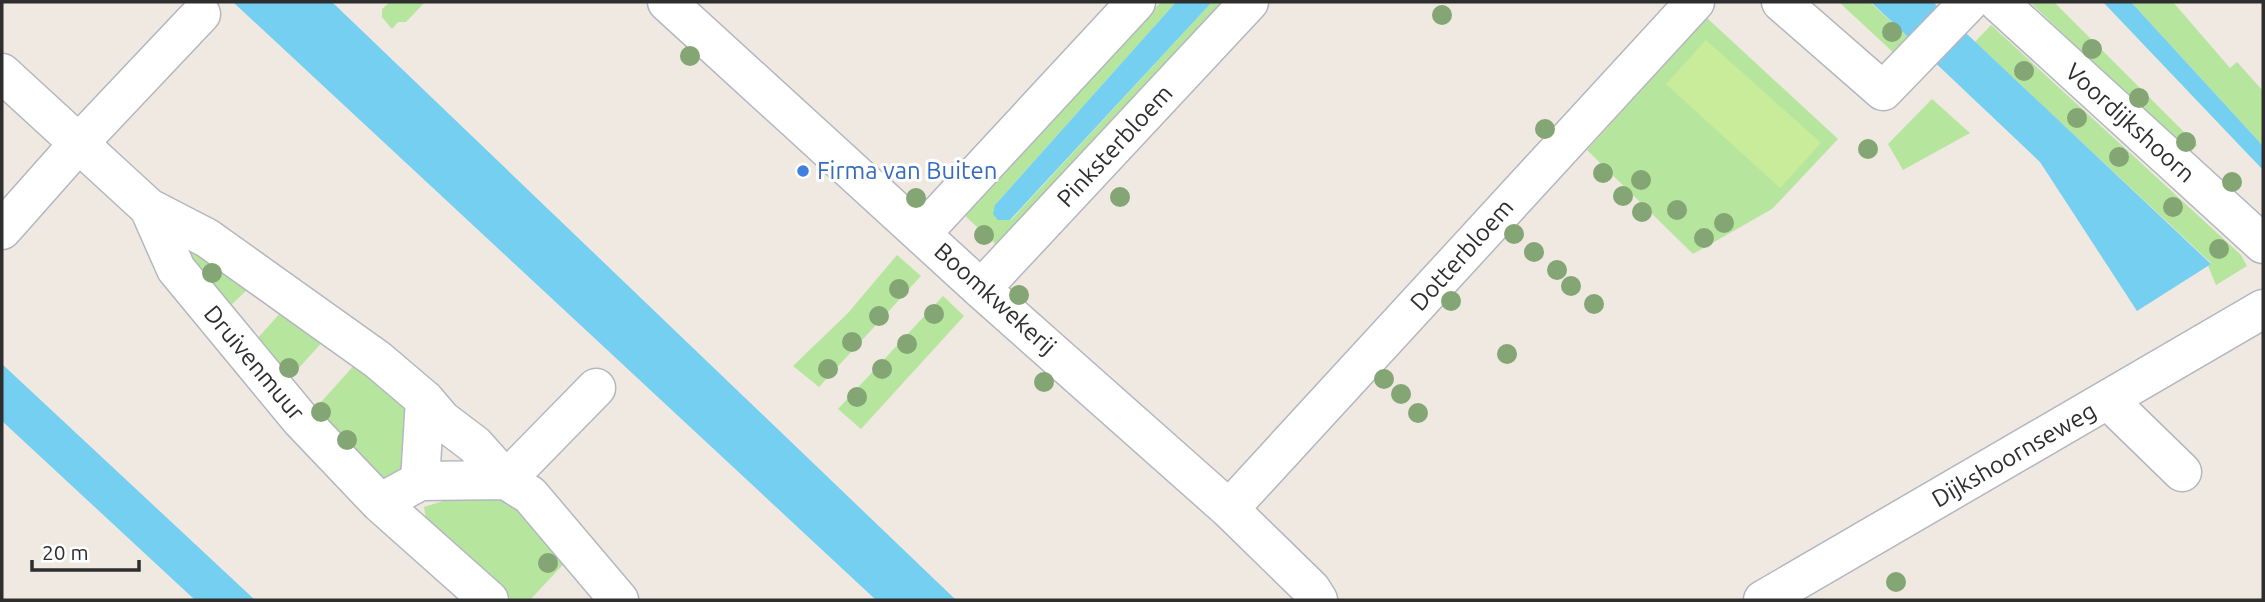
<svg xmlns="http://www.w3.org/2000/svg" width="2265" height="602" font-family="Ubuntu,sans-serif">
  <rect width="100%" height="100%" fill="#efe9e1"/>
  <!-- green -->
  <path fill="#b6e59e" d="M 390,2 L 425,2 L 406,22 L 398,22 L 392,29 L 382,17 L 382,9 Z
    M 1161,2 L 1176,2 L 995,205 L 998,220 L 1011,220 L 1212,2 L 1234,2 L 1003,251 L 962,213 Z
    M 1839,2 L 1870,2 L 1910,39 L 1897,56 Z
    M 2030,2 L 2054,2 L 2197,145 L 2188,154 Z
    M 2131,2 L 2173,2 L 2230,68 L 2237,62 L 2263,91 L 2263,146 Z
    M 1707,18 L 1838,139 L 1772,209 L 1693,254 L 1587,150 Z
    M 1991,25 L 2241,255 L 2247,266 L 2216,285 L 2208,266 L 2211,263 L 1975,42 Z
    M 1932,99 L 1970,133 L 1903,170 L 1888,144 Z
    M 177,242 L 250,287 L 228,308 Z
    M 897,255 L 921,276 L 819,387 L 793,366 L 848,313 Z
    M 943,296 L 964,316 L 861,429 L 838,409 Z
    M 283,310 L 325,339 L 288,380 L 255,341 Z
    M 358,361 L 407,406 L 403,472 L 386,479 L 373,472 L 313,411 Z
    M 453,498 L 494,498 L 511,504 L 570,557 L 530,600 L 512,600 L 426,520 L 424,507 Z"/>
  <!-- pitch -->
  <path fill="#c9ec9a" d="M 1706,40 L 1821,143 L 1780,188 L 1666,84 Z"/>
  <!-- water -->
  <path fill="#75cff0" d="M 233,2 L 332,2 L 956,600 L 876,600 Z
    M 1176,2 L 1212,2 L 1010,220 L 998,220 L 993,214 L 995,205 Z
    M 1871,2 L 1933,2 L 2211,264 L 2137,311 L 2040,162 Z
    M 2103,2 L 2131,2 L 2263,146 L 2263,170 Z
    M 2,364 L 255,600 L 195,600 L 2,421 Z"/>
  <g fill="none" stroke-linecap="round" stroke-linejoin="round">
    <defs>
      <path id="minor" d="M 667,2 L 981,289 L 1229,509 L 1311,589 L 1318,600
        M 1781,2 L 1883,91 L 1969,2
        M 1998,2 L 2263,244
        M 2,73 L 149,208 L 207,238 L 378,360 L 425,400 L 442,420 L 475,445 L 506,480 L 530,495 L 619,600
        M 149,208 L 176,269 L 300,419 L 380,503 L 489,600
        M 2,230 L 79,143 L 201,14
        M 922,233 L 1136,2
        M 981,289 L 1249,2
        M 2108,400 L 2182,472
        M 420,481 L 425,400
        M 380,503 L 420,481 L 506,480 L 596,388
        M 1229,509 L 1695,2
        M 1763,600 L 2263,309"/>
    </defs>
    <!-- minor casing -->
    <use href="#minor" stroke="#b4b7c1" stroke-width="41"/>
    <!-- minor -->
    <use href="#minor" stroke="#fff" stroke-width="38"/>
  </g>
  <!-- trees -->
  <g fill="#84a574">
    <circle cx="1442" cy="15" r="10"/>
    <circle cx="1892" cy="32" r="10"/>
    <circle cx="2092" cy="49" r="10"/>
    <circle cx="690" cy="56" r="10"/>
    <circle cx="2024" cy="71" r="10"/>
    <circle cx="2139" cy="98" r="10"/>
    <circle cx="2077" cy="118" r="10"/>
    <circle cx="1545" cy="129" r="10"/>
    <circle cx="2186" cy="142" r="10"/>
    <circle cx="1868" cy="149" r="10"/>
    <circle cx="2119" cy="157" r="10"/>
    <circle cx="1603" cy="173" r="10"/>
    <circle cx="1641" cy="180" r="10"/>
    <circle cx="2232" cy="182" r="10"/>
    <circle cx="1623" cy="196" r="10"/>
    <circle cx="1120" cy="197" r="10"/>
    <circle cx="916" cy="198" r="10"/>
    <circle cx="2173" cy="207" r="10"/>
    <circle cx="1677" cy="210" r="10"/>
    <circle cx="1642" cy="212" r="10"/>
    <circle cx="1724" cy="223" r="10"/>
    <circle cx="1514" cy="234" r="10"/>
    <circle cx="984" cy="235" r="10"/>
    <circle cx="1704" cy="238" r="10"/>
    <circle cx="2219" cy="249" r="10"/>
    <circle cx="1534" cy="252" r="10"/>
    <circle cx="1557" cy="270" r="10"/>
    <circle cx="212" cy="273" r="10"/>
    <circle cx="1571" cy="286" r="10"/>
    <circle cx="899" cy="289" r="10"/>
    <circle cx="1019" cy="295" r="10"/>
    <circle cx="1451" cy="301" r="10"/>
    <circle cx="1594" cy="304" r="10"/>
    <circle cx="934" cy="314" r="10"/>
    <circle cx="879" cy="316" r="10"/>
    <circle cx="852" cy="342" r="10"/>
    <circle cx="907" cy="344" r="10"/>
    <circle cx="1507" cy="354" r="10"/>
    <circle cx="289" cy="368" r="10"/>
    <circle cx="828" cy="369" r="10"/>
    <circle cx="882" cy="369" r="10"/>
    <circle cx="1384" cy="379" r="10"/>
    <circle cx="1044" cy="382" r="10"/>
    <circle cx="1401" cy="394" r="10"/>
    <circle cx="857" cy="397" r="10"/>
    <circle cx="321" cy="412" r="10"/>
    <circle cx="1418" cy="413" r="10"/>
    <circle cx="347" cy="440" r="10"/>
    <circle cx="548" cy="563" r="10"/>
    <circle cx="1896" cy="582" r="10"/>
  </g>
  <!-- markers -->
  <circle fill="#3f7fe0" stroke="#fff" stroke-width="2.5" cx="803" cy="171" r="7"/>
  <g text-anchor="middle" stroke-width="6" stroke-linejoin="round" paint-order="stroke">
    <!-- street labels -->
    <g font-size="24" fill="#2e2e2e" stroke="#fff">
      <text transform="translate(2130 123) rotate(42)" y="8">Voordijkshoorn</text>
      <text transform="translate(1115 146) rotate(-47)" y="8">Pinksterbloem</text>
      <text transform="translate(1462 255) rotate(-48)" y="8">Dotterbloem</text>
      <text transform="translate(995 299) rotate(42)" y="8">Boomkwekerij</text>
      <text transform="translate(254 363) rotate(50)" y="8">Druivenmuur</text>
      <text transform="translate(2014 455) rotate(-30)" y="8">Dijkshoornseweg</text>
    </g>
    <!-- shop labels -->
    <g font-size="24" fill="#366cbe" stroke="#fff" text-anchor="start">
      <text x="817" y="179">Firma van Buiten</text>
    </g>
  </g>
  <!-- border -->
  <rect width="2265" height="602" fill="none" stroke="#2e2e2e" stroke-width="7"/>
  <!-- scale -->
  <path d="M32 560v10h107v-10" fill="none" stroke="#2e2e2e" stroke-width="3.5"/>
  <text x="42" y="560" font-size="21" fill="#2e2e2e" stroke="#ffffff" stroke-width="5" paint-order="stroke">20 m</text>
</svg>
